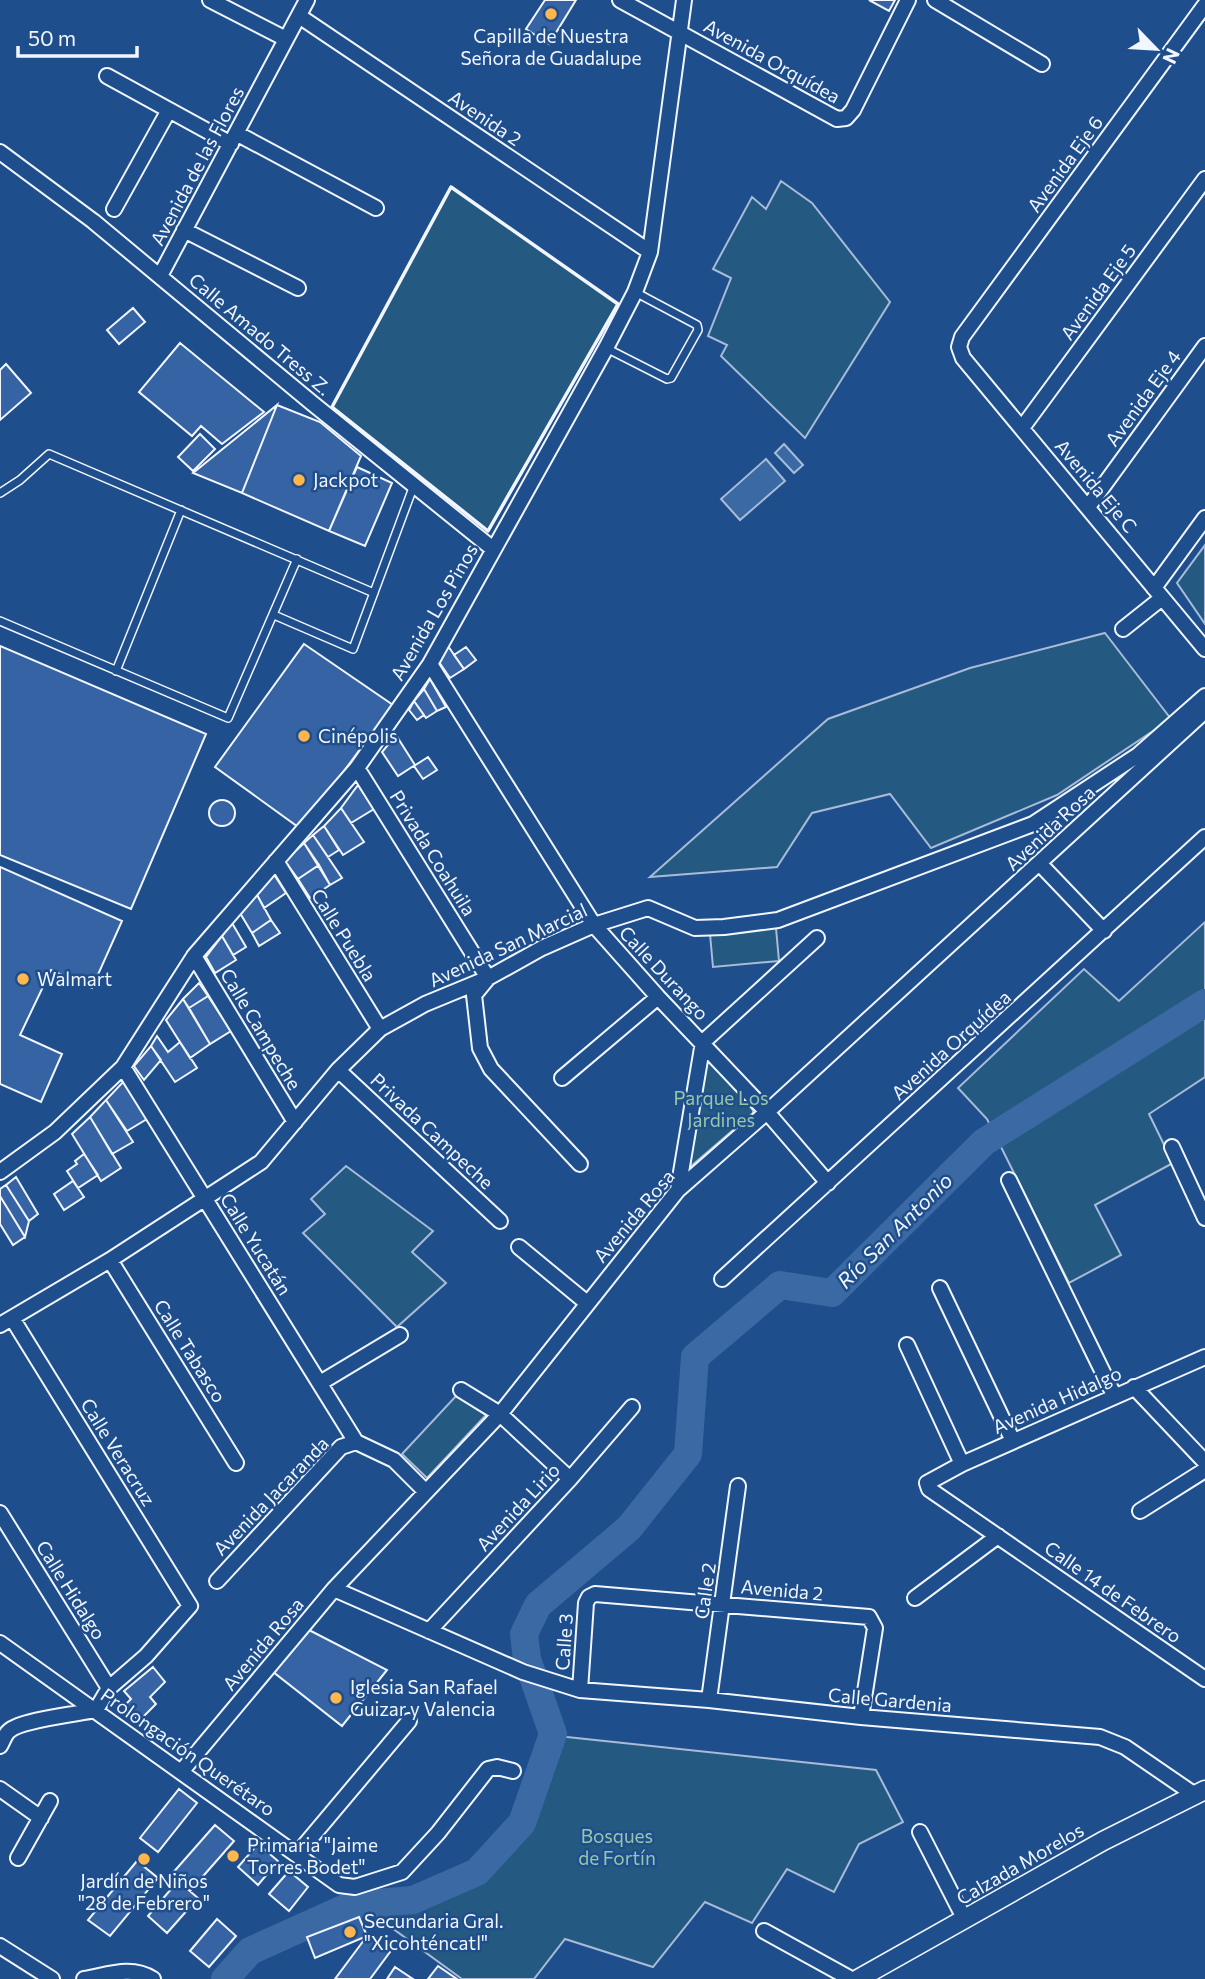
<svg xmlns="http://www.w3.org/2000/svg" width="1205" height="1979" font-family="Commissioner,sans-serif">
  <rect width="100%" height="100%" fill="#1f4e8c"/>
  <!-- green -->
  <path fill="#245a82" stroke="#a8bbd7" stroke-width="2" d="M 781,181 L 812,203 L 890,302 L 805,438 L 721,356 L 727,345 L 708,336 L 731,278 L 713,269 L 752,197 L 766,209 Z
    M 451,187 L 618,304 L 488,531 L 332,407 Z
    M 1205,545 L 1205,624 L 1177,583 Z
    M 1105,633 L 1171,719 L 1057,795 L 931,848 L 890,794 L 812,813 L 777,867 L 650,877 L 828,719 L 970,668 Z
    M 1205,922 L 1205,1077 L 1149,1114 L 1173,1163 L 1095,1205 L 1121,1255 L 1069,1283 L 987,1119 L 958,1088 L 1084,969 L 1119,1001 Z
    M 776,928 L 779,961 L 713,967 L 710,934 Z
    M 707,1063 L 712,1063 L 753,1110 L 753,1113 L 690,1167 L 702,1066 Z
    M 346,1166 L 433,1231 L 412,1252 L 446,1283 L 397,1327 L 303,1233 L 325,1214 L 311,1199 Z
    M 456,1396 L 486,1415 L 427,1478 L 402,1454 Z
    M 548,1731 L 567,1737 L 876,1770 L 903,1822 L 859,1844 L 834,1892 L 787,1869 L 752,1923 L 705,1902 L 653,1967 L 565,1939 L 534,1979 L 462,1979 L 355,1901 L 409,1891 L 471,1867 L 511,1817 Z"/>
  <!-- water -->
  <path fill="#3b69a3" stroke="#a8bbd7" stroke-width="2" d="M 784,444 L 803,465 L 794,473 L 775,453 Z
    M 766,459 L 785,481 L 740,520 L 721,499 Z"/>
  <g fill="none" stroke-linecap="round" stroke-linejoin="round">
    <!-- river -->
    <path stroke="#3b69a3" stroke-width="28" d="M 225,1979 L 250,1951 L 352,1905 L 413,1900 L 477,1872 L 522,1823 L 553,1734 L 527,1659 L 524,1634 L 538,1605 L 629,1528 L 688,1454 L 695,1357 L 780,1285 L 832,1293 L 984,1142 L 1205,1003"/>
  </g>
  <!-- building -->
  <path fill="#3563a3" stroke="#f2f6ff" stroke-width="2" d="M 545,0 L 576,0 L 549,44 L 526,29 Z
    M 869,0 L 895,0 L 889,11 Z
    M 133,308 L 145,322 L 119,344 L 107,330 Z
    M 180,343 L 264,412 L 222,444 L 201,426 L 192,436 L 139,392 Z
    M 6,364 L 31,393 L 0,420 L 0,370 Z
    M 277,405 L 320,422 L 361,456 L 329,531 L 242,493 Z
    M 277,405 L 242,493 L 193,473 Z
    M 200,434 L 215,449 L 193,471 L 178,457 Z
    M 357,467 L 392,483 L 365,546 L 329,531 Z
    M 304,644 L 393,705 L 301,829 L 215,767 Z
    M 0,646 L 206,734 L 131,909 L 0,855 Z
    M 448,646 L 464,669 L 450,678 L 439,662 Z
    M 466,647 L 476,660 L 464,669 L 454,655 Z
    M 430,679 L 446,707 L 437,711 L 424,689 Z
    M 424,689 L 437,711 L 426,718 L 414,701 Z
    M 414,701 L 424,715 L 417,720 L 409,710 Z
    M 396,735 L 415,765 L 398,776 L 382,752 Z
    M 428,757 L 437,770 L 423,779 L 414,766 Z
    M 358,785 L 374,809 L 351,823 L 341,808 Z
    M209 813a13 13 0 1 1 26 0a13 13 0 1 1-26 0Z
    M 341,808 L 364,842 L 343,855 L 324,826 Z
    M 324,826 L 339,850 L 328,857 L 313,835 Z
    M 313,835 L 342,878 L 330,885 L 304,843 Z
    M 304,843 L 319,865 L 298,879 L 285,861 Z
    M 319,865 L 330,885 L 310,898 L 298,879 Z
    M 0,867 L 122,921 L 92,988 L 51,970 L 20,1035 L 62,1054 L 41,1102 L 0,1084 Z
    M 273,873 L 286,893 L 264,908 L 256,893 Z
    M 256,893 L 271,920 L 252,933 L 240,913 Z
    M 271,920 L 280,933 L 259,946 L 252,933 Z
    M 232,923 L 246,947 L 233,955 L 222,936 Z
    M 222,936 L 236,960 L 215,973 L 206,957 Z
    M 199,983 L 208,996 L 189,1008 L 183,999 Z
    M 199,983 L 208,996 L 189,1008 L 183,999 Z
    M 208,996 L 231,1031 L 210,1044 L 189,1008 Z
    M 183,999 L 210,1044 L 190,1058 L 166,1020 Z
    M 157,1036 L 168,1052 L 180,1042 L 197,1068 L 175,1082 L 151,1046 Z
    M 151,1046 L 161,1060 L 144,1080 L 134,1066 Z
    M 123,1082 L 147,1119 L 127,1131 L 106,1100 Z
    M 106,1100 L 133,1142 L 112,1154 L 90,1117 Z
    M 90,1117 L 121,1168 L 101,1181 L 72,1134 Z
    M 84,1154 L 98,1175 L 78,1188 L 67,1171 L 77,1164 L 75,1161 Z
    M 16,1177 L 38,1214 L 29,1221 L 6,1185 Z
    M 73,1181 L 84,1197 L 64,1210 L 54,1194 Z
    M 6,1185 L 29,1221 L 25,1237 L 0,1196 L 0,1189 Z
    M 0,1196 L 25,1237 L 13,1245 L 0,1224 Z
    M 307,1629 L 387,1670 L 342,1726 L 272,1671 Z
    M 153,1667 L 165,1682 L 150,1697 L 156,1704 L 139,1721 L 125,1705 L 131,1699 L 124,1691 Z
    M 179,1789 L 197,1803 L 158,1852 L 140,1838 Z
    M 215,1825 L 234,1841 L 190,1891 L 171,1875 Z
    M 258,1844 L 278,1861 L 258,1885 L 238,1867 Z
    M 137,1861 L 158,1878 L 110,1936 L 88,1920 Z
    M 289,1871 L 308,1887 L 289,1911 L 269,1894 Z
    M 178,1881 L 198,1898 L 167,1933 L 148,1916 Z
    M 359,1917 L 367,1936 L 315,1958 L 307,1937 Z
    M 217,1919 L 236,1936 L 209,1967 L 190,1951 Z
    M 367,1936 L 390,1952 L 370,1979 L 335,1979 Z
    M 438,1966 L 457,1979 L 428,1979 Z
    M 395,1967 L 413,1979 L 387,1979 Z"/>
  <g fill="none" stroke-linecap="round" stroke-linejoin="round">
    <defs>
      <path id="service" d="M 606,348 L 667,379 L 671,378 L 698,330 L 697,325 L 635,292
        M 0,493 L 20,480 L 49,454 L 374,593
        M 274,615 L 353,649 L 414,485
        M 0,621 L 228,718 L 297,559
        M 116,671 L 181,510"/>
      <path id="minor" d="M 210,0 L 286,39
        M 620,0 L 837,119 L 846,118 L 853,110 L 908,0
        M 935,0 L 1042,64
        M 1205,5 L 962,337 L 959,347 L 963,358 L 1205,649
        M 299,16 L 650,252
        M 107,76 L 231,144
        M 236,133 L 376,208
        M 0,152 L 93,221 L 312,403 L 493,549
        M 114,209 L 169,110
        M 184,230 L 298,288
        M 160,276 L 307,0
        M 1022,428 L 1205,179
        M 1088,507 L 1205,346
        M 1154,588 L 1205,518
        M 1123,629 L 1162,598
        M 430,664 L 594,925 L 658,997 L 767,1112 L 828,1183
        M 357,768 L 488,978 L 474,995 L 480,1048 L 491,1069 L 580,1164
        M 276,861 L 380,1029
        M 1040,864 L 1104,931
        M 194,956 L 295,1122
        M 123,1067 L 356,1442
        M 338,1070 L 500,1221
        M 562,1078 L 658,997
        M 1172,1147 L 1205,1218
        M 0,1172 L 55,1132 L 123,1067 L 194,956 L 357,768 L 430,664 L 606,348 L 635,292 L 650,252 L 684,0
        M 1009,1180 L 1114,1395
        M 678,1190 L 703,1042 L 817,938
        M 519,1247 L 587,1303
        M 110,1260 L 236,1463
        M 722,1279 L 1205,837
        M 940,1288 L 1013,1441
        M 0,1325 L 110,1260 L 261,1162 L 338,1070 L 380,1029 L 425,1004 L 488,978 L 542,948 L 594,925 L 648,908 L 695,928 L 724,927 L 778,920 L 1033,824 L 1138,755 L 1205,696
        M 907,1345 L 962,1464
        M 1205,1357 L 962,1464 L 927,1483 L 929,1489 L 1205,1679
        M 320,1383 L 400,1335
        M 1134,1387 L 1205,1462
        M 461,1390 L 500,1414 L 570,1479
        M 356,1442 L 394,1460 L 426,1492
        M 1140,1511 L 1205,1470
        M 0,1513 L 109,1688
        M 217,1581 L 341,1447 L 356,1442
        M 334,1589 L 523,1672 L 580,1690 L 709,1700 L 861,1717 L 1100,1737 L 1125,1747 L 1195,1795
        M 915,1598 L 998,1536
        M 429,1631 L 570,1479 L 632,1407
        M 0,1643 L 339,1885 L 355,1887 L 402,1872 L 438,1833 L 488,1769 L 497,1767 L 513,1771
        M 580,1690 L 586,1603 L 589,1597 L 595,1594 L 869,1617 L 875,1628 L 861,1717
        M 709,1700 L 738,1486
        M 0,1746 C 3,1741 5,1734 9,1731 C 20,1720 77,1714 96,1710 L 109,1688 L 146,1656 L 190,1606 L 12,1318
        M 181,1772 L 334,1589 L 500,1414 L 678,1190 L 767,1112 L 1205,711
        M 0,1789 L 41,1818
        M 920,1832 L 965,1920
        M 298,1853 L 409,1721
        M 18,1858 L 50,1801
        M 764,1931 L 851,1979
        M 0,1946 L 52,1979
        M 84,1979 C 108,1975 131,1965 153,1979"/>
      <path id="tertiary" d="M 858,1979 L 1103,1841 L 1205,1790"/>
    </defs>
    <!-- service casing -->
    <use href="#service" stroke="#f2f6ff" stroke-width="10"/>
    <!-- minor casing -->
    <use href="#minor" stroke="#f2f6ff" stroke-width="18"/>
    <!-- tertiary casing -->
    <use href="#tertiary" stroke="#f2f6ff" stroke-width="21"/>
    <!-- service -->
    <use href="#service" stroke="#1f4e8c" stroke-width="7"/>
    <!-- minor -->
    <use href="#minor" stroke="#1f4e8c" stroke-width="14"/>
    <!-- tertiary -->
    <use href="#tertiary" stroke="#1f4e8c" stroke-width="18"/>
    <!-- wall -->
    <path stroke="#f2f6ff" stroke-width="3.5" d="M 451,187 L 618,304 L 488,531 L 332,407 Z"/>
  </g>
  <!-- markers -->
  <g fill="#ffb74d" stroke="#1f4e8c" stroke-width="2.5">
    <circle cx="551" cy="14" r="7"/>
    <circle cx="299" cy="480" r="7"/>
    <circle cx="304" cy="736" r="7"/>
    <circle cx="23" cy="979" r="7"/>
    <circle cx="336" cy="1698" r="7"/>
    <circle cx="233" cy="1856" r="7"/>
    <circle cx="144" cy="1859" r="7"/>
    <circle cx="350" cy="1932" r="7"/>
  </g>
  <g text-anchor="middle" stroke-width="5" stroke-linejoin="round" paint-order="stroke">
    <!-- poi labels -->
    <g font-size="19" fill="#f2f6ff" stroke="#1f4e8c" text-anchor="start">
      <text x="551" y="43" text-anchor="middle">Capilla de Nuestra<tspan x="551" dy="22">Señora de Guadalupe</tspan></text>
      <text x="313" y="487">Jackpot</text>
      <text x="318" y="743">Cinépolis</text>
      <text x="37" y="986">Walmart</text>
      <text x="350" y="1694">Iglesia San Rafael<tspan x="350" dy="22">Guizar y Valencia</tspan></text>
      <text x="247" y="1852">Primaria "Jaime<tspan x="247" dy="22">Torres Bodet"</tspan></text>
      <text x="144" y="1888" text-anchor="middle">Jardín de Niños<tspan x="144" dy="22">"28 de Febrero"</tspan></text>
      <text x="364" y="1928">Secundaria Gral.<tspan x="364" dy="22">"Xicohténcatl"</tspan></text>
    </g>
    <!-- street labels -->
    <g font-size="19" fill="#f2f6ff" stroke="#1f4e8c">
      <text transform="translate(772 61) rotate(29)" y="7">Avenida Orquídea</text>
      <text transform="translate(485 118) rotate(34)" y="7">Avenida 2</text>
      <text transform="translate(1065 164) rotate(-54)" y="7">Avenida Eje 6</text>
      <text transform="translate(197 166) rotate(-62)" y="7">Avenida de las Flores</text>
      <text transform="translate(1098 292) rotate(-54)" y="7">Avenida Eje 5</text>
      <text transform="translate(260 334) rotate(40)" y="7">Calle Amado Tress Z.</text>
      <text transform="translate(1143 398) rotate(-54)" y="7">Avenida Eje 4</text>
      <text transform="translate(1096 486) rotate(50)" y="7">Avenida Eje C</text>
      <text transform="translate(434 612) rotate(-60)" y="7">Avenida Los Pinos</text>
      <text transform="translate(1050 828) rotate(-43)" y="7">Avenida Rosa</text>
      <text transform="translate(433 853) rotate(58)" y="7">Privada Coahuila</text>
      <text transform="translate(344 935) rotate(58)" y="7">Calle Puebla</text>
      <text transform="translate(508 945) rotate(-25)" y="7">Avenida San Marcial</text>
      <text transform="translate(664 973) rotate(47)" y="7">Calle Durango</text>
      <text transform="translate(261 1029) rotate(59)" y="7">Calle Campeche</text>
      <text transform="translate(951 1045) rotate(-42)" y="7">Avenida Orquídea</text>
      <text transform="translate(432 1131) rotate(43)" y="7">Privada Campeche</text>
      <text transform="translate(634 1216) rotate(-50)" y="7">Avenida Rosa</text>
      <text transform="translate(256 1244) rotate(58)" y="7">Calle Yucatán</text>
      <text transform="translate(190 1351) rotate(58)" y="7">Calle Tabasco</text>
      <text transform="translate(1057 1400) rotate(-24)" y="7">Avenida Hidalgo</text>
      <text transform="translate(118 1452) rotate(58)" y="7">Calle Veracruz</text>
      <text transform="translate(271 1496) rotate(-46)" y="7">Avenida Jacaranda</text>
      <text transform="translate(518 1507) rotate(-47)" y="7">Avenida Lirio</text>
      <text transform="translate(71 1590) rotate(58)" y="7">Calle Hidalgo</text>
      <text transform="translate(782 1590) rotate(5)" y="7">Avenida 2</text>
      <text transform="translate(705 1591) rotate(-82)" y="7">Calle 2</text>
      <text transform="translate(1113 1592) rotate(35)" y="7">Calle 14 de Febrero</text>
      <text transform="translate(564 1642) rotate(-86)" y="7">Calle 3</text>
      <text transform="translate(263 1644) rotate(-50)" y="7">Avenida Rosa</text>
      <text transform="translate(890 1700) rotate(5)" y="7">Calle Gardenia</text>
      <text transform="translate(188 1752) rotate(35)" y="7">Prolongación Querétaro</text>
      <text transform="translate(1020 1864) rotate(-30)" y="7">Calzada Morelos</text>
    </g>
    <!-- park labels -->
    <g font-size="19" fill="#97c8a6" stroke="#1f4e8c">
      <text x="721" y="1105">Parque Los<tspan x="721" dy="22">Jardines</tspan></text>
      <text x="617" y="1843">Bosques<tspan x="617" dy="22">de Fortín</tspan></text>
    </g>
    <!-- water labels -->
    <g font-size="21" font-style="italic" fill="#f2f6ff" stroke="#1f4e8c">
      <text transform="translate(895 1231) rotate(-45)" y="7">Río San Antonio</text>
    </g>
  </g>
  <!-- north arrow -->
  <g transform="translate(1156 49) rotate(115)" stroke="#1f4e8c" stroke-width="5" paint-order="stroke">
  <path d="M0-5L12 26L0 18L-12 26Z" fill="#f2f6ff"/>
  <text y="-10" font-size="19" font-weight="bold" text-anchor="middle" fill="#f2f6ff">N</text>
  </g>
  <!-- scale -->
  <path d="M18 46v10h119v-10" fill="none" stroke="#f2f6ff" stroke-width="3.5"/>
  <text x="28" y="46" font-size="21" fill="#f2f6ff" stroke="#1f4e8c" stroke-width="5" paint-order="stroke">50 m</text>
</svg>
